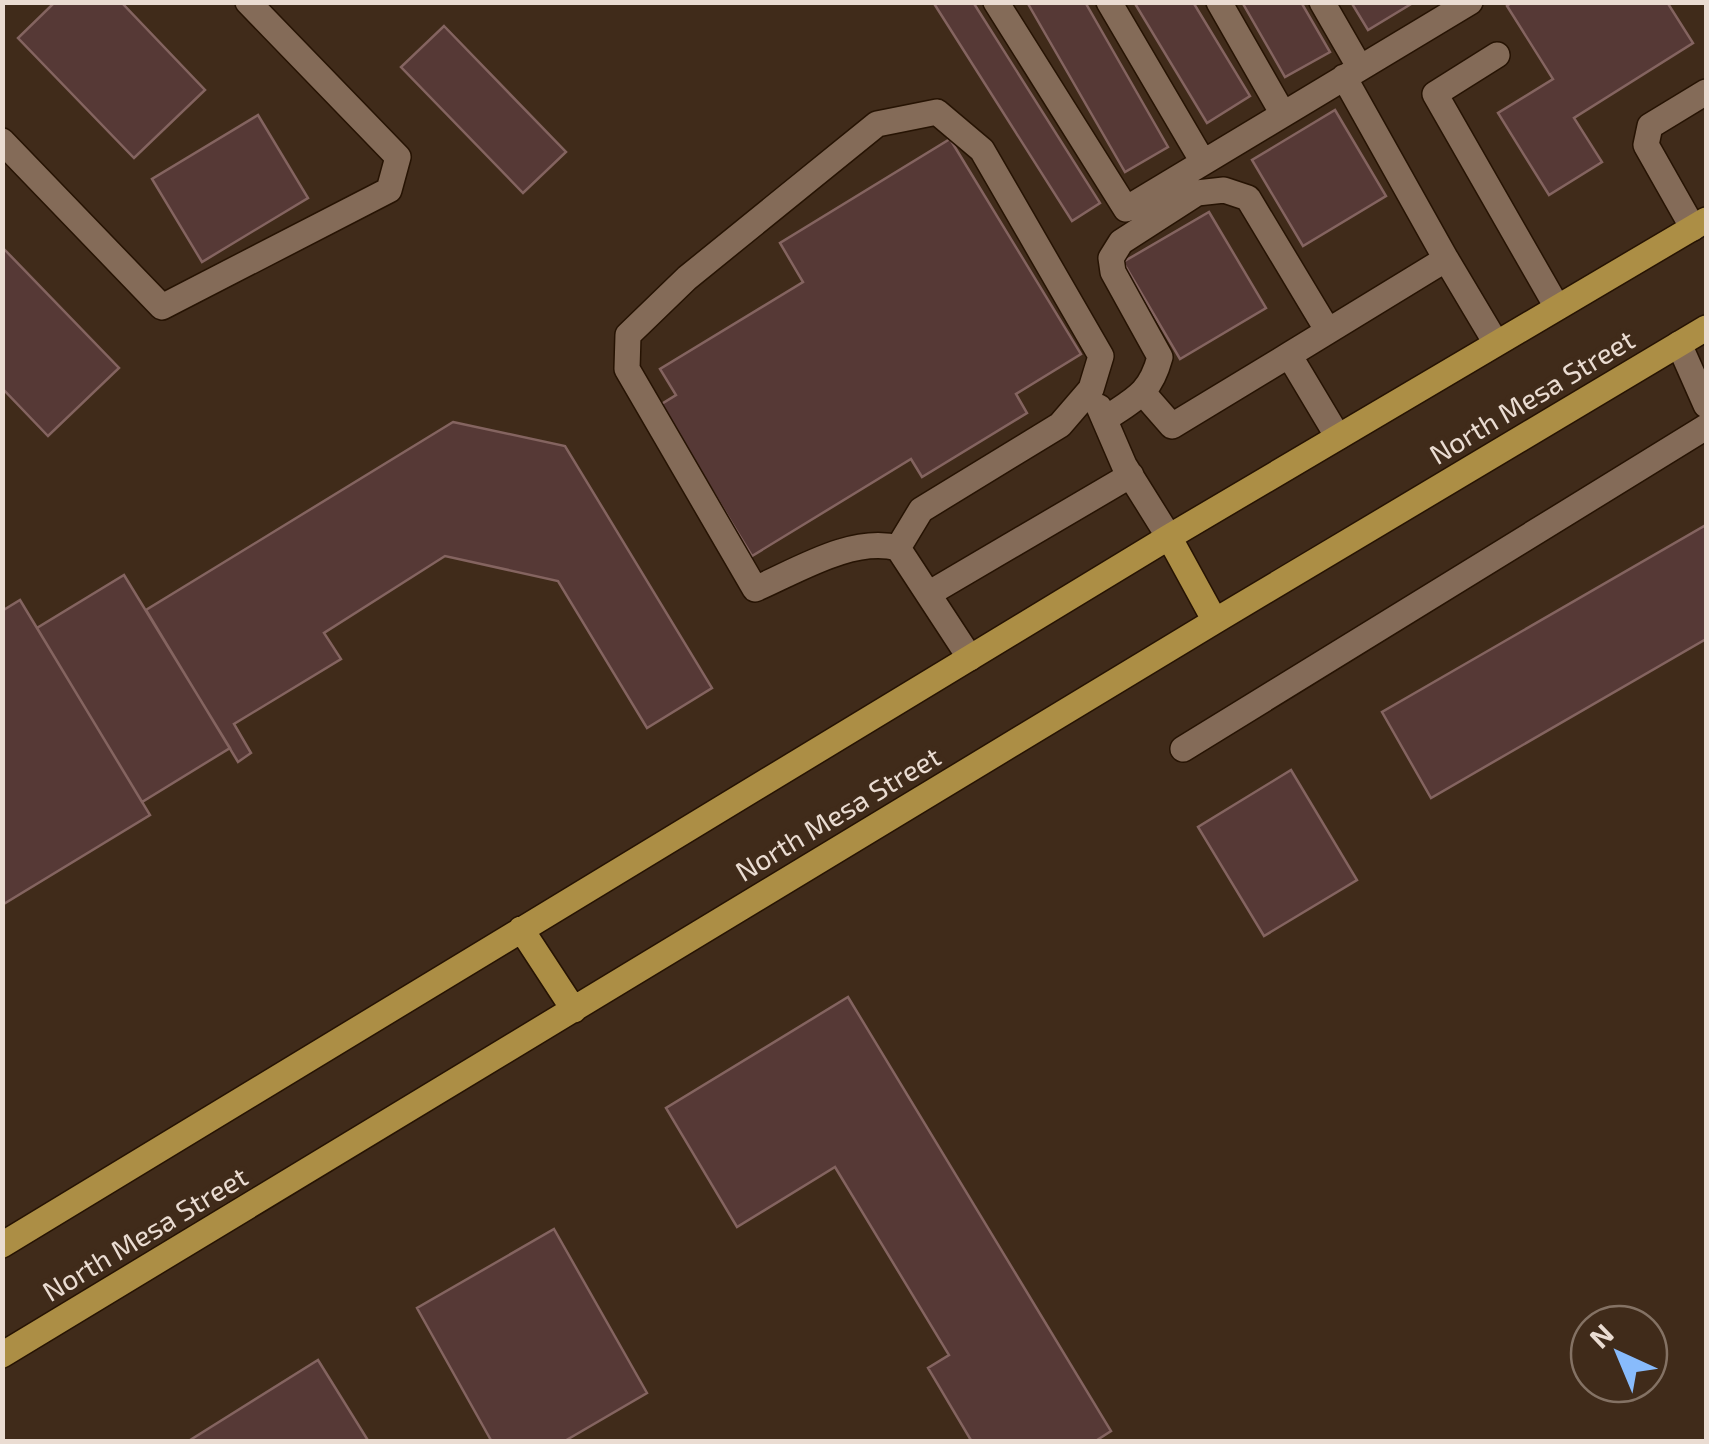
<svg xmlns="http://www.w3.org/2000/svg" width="1709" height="1444" font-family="'Exo 2',sans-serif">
  <rect width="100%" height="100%" fill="#402b1a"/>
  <!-- building -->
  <path fill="#563936" stroke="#846460" stroke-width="2.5" d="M 55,2 L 121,2 L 205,90 L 134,158 L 18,38 Z
    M 933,2 L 973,2 L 1100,203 L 1072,221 Z
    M 1027,2 L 1085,2 L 1168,147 L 1125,172 Z
    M 1134,2 L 1193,2 L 1250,96 L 1207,123 Z
    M 1242,2 L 1301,2 L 1330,52 L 1285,77 Z
    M 1351,2 L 1410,2 L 1411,4 L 1368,30 Z
    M 1512,2 L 1667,2 L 1693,43 L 1574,118 L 1602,162 L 1549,195 L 1498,113 L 1553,79 L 1507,6 Z
    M 444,26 L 566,152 L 523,193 L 401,67 Z
    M 1335,110 L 1386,196 L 1303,246 L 1252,160 Z
    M 258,115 L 308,198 L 202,262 L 152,179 Z
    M 950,139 L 1081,354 L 1016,394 L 1027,413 L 922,477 L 911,459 L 752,556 L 660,405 L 676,395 L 660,369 L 803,282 L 780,243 Z
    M 1209,212 L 1266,308 L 1180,359 L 1123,262 Z
    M 3,248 L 119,368 L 48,436 L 2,388 Z
    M 453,422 L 565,446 L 712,688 L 647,728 L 558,581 L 445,556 L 324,633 L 341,659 L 234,724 L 251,753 L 238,762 L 146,610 Z
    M 1706,525 L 1706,639 L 1431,798 L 1382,712 Z
    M 124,575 L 230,748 L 142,802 L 37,628 Z
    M 20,600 L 150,815 L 2,905 L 2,611 Z
    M 1291,770 L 1357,880 L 1264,936 L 1198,827 Z
    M 848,997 L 1111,1431 L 1094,1442 L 972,1442 L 928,1368 L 949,1355 L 835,1167 L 737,1227 L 666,1108 Z
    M 554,1229 L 647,1393 L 563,1442 L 492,1442 L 417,1308 Z
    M 318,1360 L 369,1442 L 187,1442 Z"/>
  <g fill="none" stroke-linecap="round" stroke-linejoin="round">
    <defs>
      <path id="minor" d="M 996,2 L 1126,209 L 1470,2
        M 1109,2 L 1203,162
        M 1219,2 L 1283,114
        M 1322,2 L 1360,68
        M 1497,55 L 1435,94 L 1557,307
        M 1344,77 L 1446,259
        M 2,141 L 162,307 L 389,190 L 398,157 L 248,2
        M 1693,228 L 1646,145 L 1650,126 L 1706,92
        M 1679,344 L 1706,405
        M 1144,394 L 1172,426 L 1289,355
        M 1099,407 L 1124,465 L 1169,537
        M 1105,419 C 1135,399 1150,394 1160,357 L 1113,272 L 1111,258 L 1121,242 L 1197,193 L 1224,190 L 1248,198 L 1328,331
        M 1338,437 L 1289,355 L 1446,259 L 1496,343
        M 898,548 L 921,510 L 1060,425 L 1091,389 L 1101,356 L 982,150 L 937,112 L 877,124 L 687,278 L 628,335 L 627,369 L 755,589 C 797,571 852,536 898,548 L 970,658
        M 930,593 L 1131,475
        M 1183,749 L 1706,427"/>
      <path id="major" d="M 1169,537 L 1215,621
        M 521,929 L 574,1010
        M 2,1245 L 1169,537 L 1706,220
        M 2,1355 L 1215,621 L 1706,328"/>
    </defs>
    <!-- minor casing -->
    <use href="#minor" stroke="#261303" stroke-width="28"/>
    <!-- major casing -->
    <use href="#major" stroke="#261303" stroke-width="28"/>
    <!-- minor -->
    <use href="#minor" stroke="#846b58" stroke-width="25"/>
    <!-- major -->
    <use href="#major" stroke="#ac8e45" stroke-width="25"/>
  </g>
  <g text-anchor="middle" stroke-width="10" stroke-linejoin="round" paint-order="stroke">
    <!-- street labels -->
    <g font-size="28" fill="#eadcd2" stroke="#402b1a">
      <text transform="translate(1532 397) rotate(-31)" y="10">North Mesa Street</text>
      <text transform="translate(838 814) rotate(-31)" y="10">North Mesa Street</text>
      <text transform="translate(145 1234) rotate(-31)" y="10">North Mesa Street</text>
    </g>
  </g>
  <!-- border -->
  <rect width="1709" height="1444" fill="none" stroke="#eadcd2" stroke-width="10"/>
  <!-- north arrow -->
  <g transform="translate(1619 1354) rotate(316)"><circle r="48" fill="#402b1a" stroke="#847264" stroke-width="2.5"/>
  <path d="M0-8L18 38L0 25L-18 38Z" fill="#88bbfc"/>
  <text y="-15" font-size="28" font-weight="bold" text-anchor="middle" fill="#eadcd2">N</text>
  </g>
</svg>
